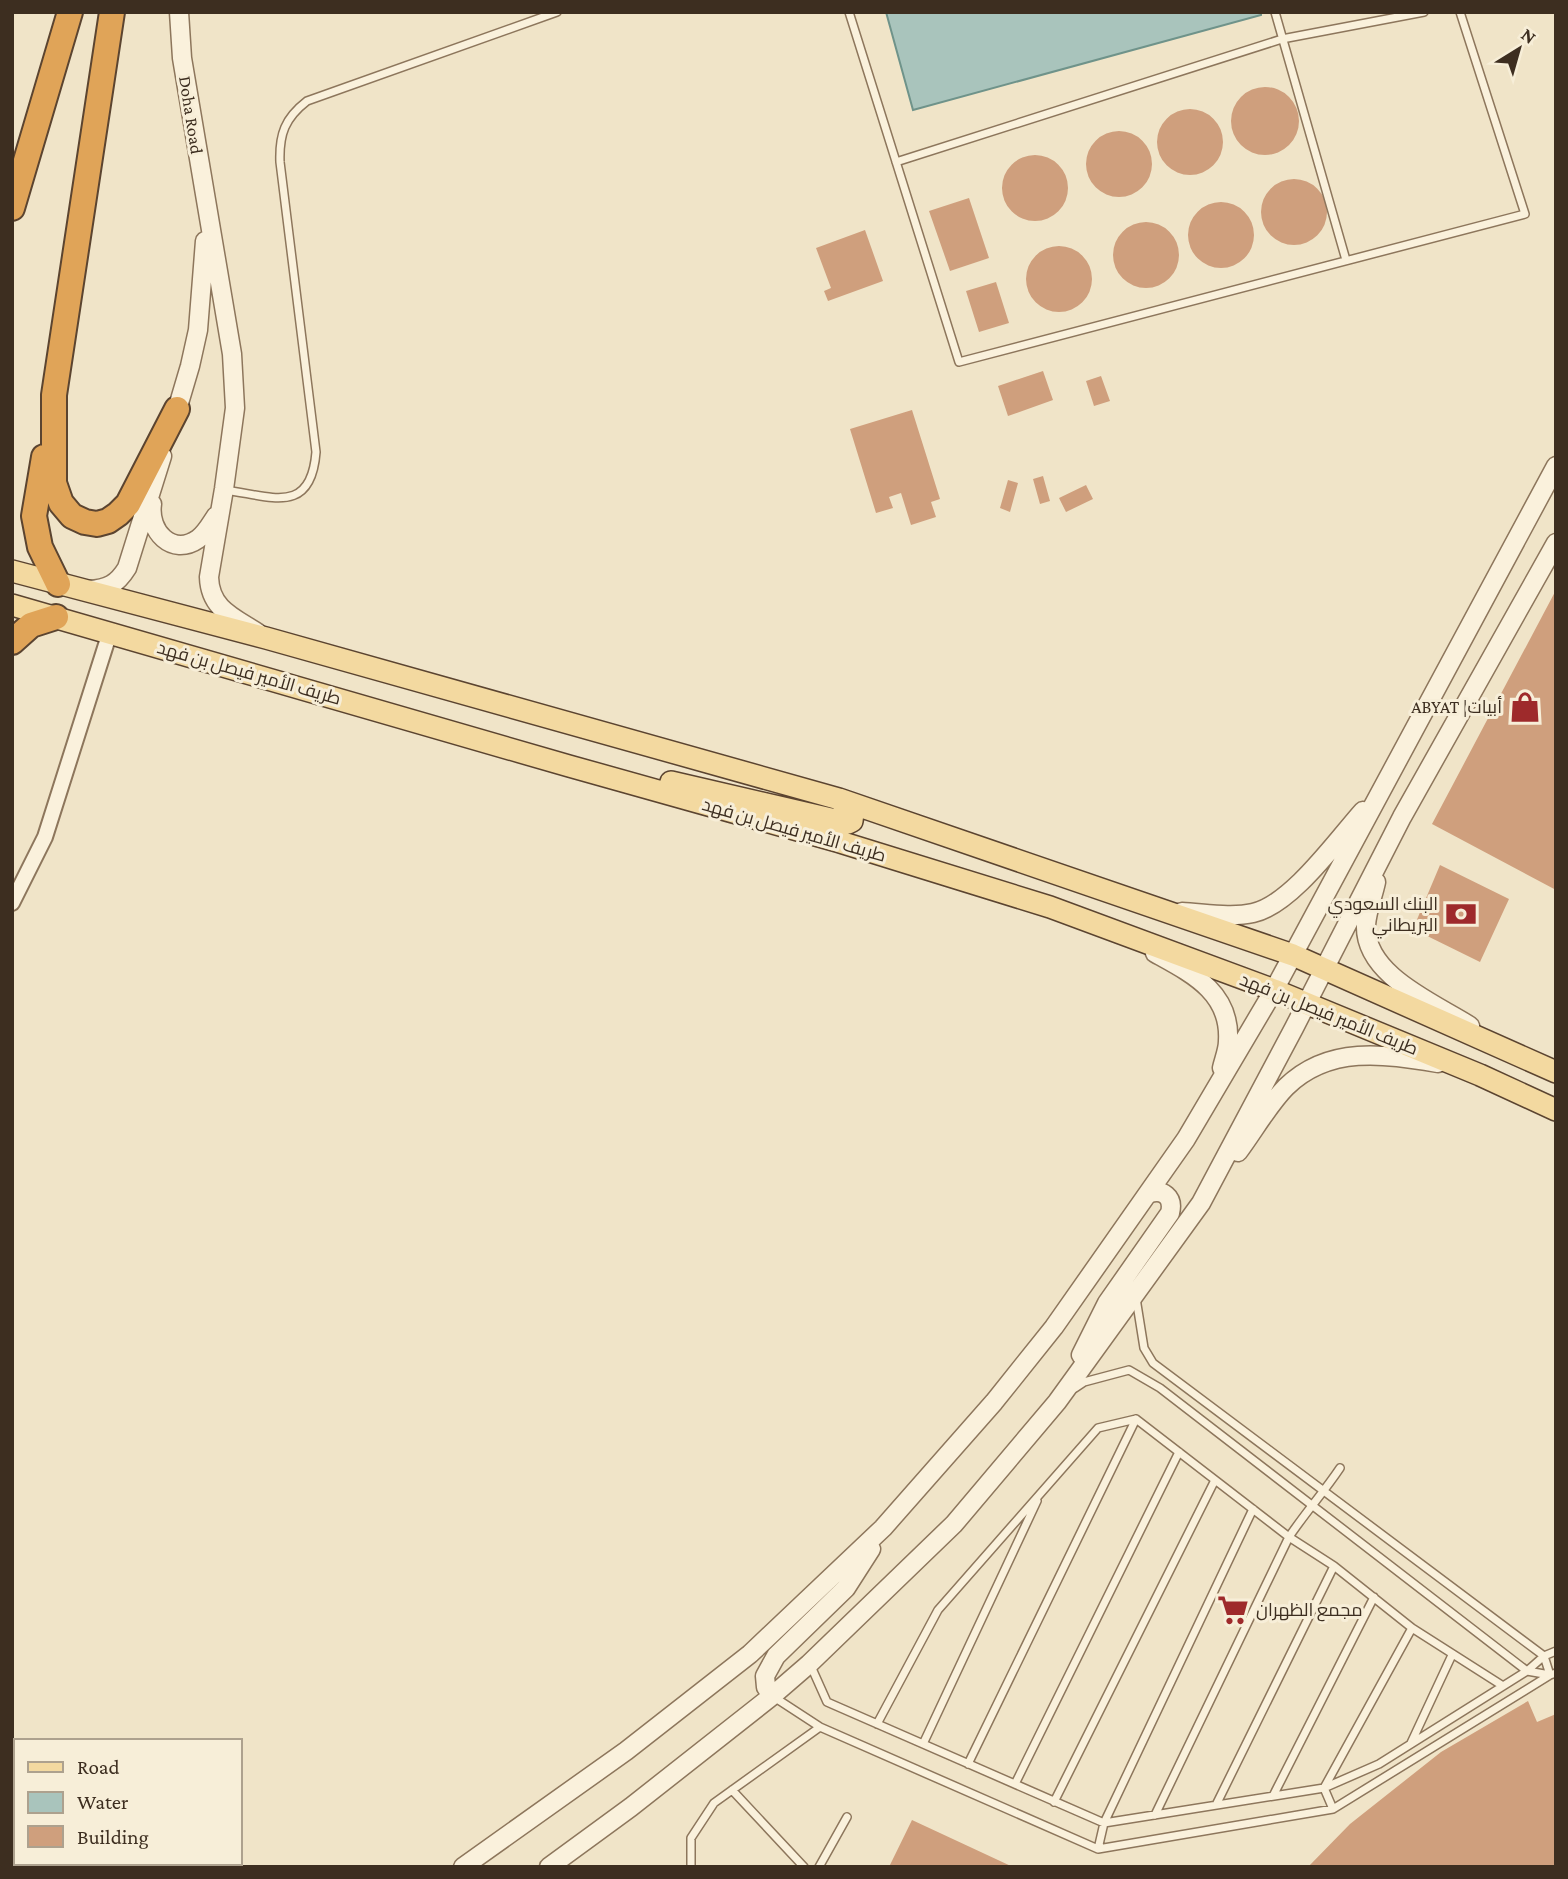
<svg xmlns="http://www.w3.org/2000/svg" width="1568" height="1879" font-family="'Crimson Pro',Cairo,serif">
  <rect width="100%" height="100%" fill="#f0e4c8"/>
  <!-- water -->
  <path fill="#a9c4bc" stroke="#6f938a" stroke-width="2" d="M 886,12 L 1261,12 L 1261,15 L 913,110 Z"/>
  <!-- building -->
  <path fill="#cf9f7d" d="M1231 121a34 34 0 1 1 68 0a34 34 0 1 1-68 0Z
    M1157 142a33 33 0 1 1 66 0a33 33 0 1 1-66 0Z
    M1086 164a33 33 0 1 1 66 0a33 33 0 1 1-66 0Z
    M1002 188a33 33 0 1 1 66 0a33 33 0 1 1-66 0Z
    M1261 212a33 33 0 1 1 66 0a33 33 0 1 1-66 0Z
    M 969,198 L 989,258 L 950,271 L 929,211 Z
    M1188 235a33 33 0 1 1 66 0a33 33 0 1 1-66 0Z
    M1113 255a33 33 0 1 1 66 0a33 33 0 1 1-66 0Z
    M 865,230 L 883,281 L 828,301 L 824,291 L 831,288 L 816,248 Z
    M1026 279a33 33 0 1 1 66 0a33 33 0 1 1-66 0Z
    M 996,282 L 1009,323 L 979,332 L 966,291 Z
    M 1043,371 L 1053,400 L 1008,416 L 998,386 Z
    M 1101,376 L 1110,401 L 1094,406 L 1086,381 Z
    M 912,410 L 940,499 L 931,502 L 936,517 L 911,525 L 901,493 L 889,497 L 893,508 L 876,513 L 850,429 Z
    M 1043,476 L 1050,501 L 1040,504 L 1033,479 Z
    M 1008,480 L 1018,483 L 1010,512 L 1000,508 Z
    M 1086,485 L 1093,499 L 1066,512 L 1059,498 Z
    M 1556,590 L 1556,890 L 1432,824 Z
    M 1440,865 L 1509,899 L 1480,962 L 1413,929 Z
    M 1528,1701 L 1537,1722 L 1556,1714 L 1556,1867 L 1308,1867 L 1350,1824 L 1441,1752 Z
    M 912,1820 L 1013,1867 L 889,1867 Z"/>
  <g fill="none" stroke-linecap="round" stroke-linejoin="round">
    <defs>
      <path id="service" d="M 849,12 L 959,362 L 1525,214 L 1460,12
        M 1275,12 L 1346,260
        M 896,162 L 1282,39 L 1424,12
        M 225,490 C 271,496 311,516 316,452 L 280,162 C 279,134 285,118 307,101 L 557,12
        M 1136,1298 L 1144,1348 L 1153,1363 L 1544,1656 L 1556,1651
        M 1075,1388 L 1084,1382 L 1129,1370 L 1160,1388 L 1527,1671 L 1550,1675 L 1556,1673
        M 774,1697 L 820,1727 L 1098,1849 L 1333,1809 L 1550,1675 L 1544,1656 L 1527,1671 L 1379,1764 L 1324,1788 L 1104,1823 L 827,1702 L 810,1664
        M 877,1724 L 938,1610 L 1098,1428 L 1136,1419 L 1289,1537 C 1305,1513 1324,1492 1340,1468
        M 1411,1743 L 1452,1655
        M 923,1744 L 1037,1501
        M 968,1764 L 1136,1419
        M 1015,1784 L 1179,1452
        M 732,1790 L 804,1867
        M 1273,1796 L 1374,1597
        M 1054,1802 L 1215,1480
        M 1216,1805 L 1334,1566
        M 1333,1809 L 1324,1788 L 1412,1628
        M 1155,1815 L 1289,1537 L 1334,1566 L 1412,1628 L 1503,1686
        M 1098,1849 L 1104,1823 L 1253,1509
        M 691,1867 L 691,1838 L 714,1803 L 820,1727
        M 819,1867 L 847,1817"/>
      <path id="minor" d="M 12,903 L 45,837 L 110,632"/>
      <path id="tertiary" d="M 179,12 L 182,58 L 232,354 L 235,408 L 224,489 L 209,577 C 210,609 233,617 258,633
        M 174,420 L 190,366 L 198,330 L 205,241
        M 152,504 C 148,531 172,557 198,539 C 206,533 210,525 216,516
        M 89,590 C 108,589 117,584 127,568 L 162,456
        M 1376,882 C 1373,896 1367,911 1366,925 C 1364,975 1434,1003 1470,1026
        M 1182,912 C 1204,913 1231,918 1253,913 C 1291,905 1337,840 1363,811
        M 1155,953 C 1191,973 1231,992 1228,1041 C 1228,1050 1224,1059 1222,1068
        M 1238,1152 C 1253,1132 1269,1104 1286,1087 C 1329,1045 1384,1054 1438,1063
        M 1081,1355 L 1107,1303 L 1170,1213 C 1174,1197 1163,1188 1148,1194
        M 772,1696 L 766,1687 L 765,1676 L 776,1656 L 846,1588 L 871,1549
        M 463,1867 L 626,1751 L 750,1654 L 883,1528 L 994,1402 L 1054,1327 L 1186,1139 L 1274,990 L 1556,466
        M 549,1867 L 631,1807 L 772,1696 L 809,1664 L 954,1524 L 1057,1402 L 1201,1203 L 1294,1028 L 1402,817 L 1556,543"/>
      <path id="primary" d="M 12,571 L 266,638 L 839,799 L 1293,955 L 1556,1072
        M 12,605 L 569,766 L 840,842 L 1050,907 L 1274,990 L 1480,1075 L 1556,1110
        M 671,782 L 848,823 L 852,821 L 853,813 L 839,799"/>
      <path id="motorway" d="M 112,12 L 54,395 L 54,483 L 61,503 L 72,516 L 85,522 L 97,524 L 108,521 L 118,514 L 128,504 L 177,409
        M 12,208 L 70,12
        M 44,457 L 34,516 L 40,547 L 58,584
        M 12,642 L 31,625 L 56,617"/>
    </defs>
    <!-- service casing -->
    <use href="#service" stroke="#8d765c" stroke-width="10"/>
    <!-- minor casing -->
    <use href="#minor" stroke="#8d765c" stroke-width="18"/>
    <!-- tertiary casing -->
    <use href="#tertiary" stroke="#8d765c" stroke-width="21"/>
    <!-- primary casing -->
    <use href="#primary" stroke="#5b4430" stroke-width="24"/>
    <!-- motorway casing -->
    <use href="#motorway" stroke="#5b4430" stroke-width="28"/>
    <!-- service -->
    <use href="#service" stroke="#faf1dc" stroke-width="7"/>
    <!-- minor -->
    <use href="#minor" stroke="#faf1dc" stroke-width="14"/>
    <!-- tertiary -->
    <use href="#tertiary" stroke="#faf1dc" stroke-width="18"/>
    <!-- primary -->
    <use href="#primary" stroke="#f3d9a0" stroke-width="21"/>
    <!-- motorway -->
    <use href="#motorway" stroke="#e0a458" stroke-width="24"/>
  </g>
  <!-- icons -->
  <defs>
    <symbol id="shop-bare" viewBox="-9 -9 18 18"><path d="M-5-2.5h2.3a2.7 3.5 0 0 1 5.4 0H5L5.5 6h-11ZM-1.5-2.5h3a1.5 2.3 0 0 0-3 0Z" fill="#9e2a2b" stroke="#f7eed8" stroke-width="2.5" paint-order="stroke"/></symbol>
    <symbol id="bank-bare" viewBox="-9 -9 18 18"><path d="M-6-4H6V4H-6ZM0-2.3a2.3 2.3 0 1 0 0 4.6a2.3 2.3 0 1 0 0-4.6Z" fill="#9e2a2b" stroke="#f7eed8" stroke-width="2.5" paint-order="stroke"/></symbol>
    <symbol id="supermarket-bare" viewBox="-9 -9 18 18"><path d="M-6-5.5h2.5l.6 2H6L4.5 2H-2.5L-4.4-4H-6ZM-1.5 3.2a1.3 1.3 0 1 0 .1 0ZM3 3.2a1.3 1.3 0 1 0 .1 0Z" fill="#9e2a2b" stroke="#f7eed8" stroke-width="2.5" paint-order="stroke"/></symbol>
  </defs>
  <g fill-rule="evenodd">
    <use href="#shop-bare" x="1503" y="685" width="44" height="44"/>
    <use href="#bank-bare" x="1439" y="892" width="44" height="44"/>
    <use href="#supermarket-bare" x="1211" y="1588" width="44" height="44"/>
  </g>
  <g text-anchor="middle" stroke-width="6" stroke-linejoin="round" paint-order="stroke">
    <!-- street labels -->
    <g font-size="18" fill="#3d2e20" stroke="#f7eed8">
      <text transform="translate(191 115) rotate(81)" y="6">Doha Road</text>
      <text transform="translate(249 673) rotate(16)" y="6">طريف الأمير فيصل بن فهد</text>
      <text transform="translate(794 830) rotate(16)" y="6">طريف الأمير فيصل بن فهد</text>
      <text transform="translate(1329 1014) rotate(22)" y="6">طريف الأمير فيصل بن فهد</text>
    </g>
    <!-- poi labels -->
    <g font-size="18" fill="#3d2e20" stroke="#f7eed8" text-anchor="end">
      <text x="1502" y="713">ABYAT |أبيات</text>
      <text x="1438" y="910">البنك السعودي<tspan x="1438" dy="21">البريطاني</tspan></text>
      <text x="1256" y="1616" text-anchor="start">مجمع الظهران</text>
    </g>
  </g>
  <!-- border -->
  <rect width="1568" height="1879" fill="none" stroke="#3d2e20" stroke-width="28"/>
  <!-- legend -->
  <rect x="14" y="1739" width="228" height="126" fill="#f7eed8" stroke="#ada18e" stroke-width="2"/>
  <rect x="28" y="1762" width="35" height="10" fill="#f3d9a0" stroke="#ada18e" stroke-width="2"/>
  <text x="77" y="1774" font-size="21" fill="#3d2e20">Road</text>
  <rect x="28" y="1792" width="35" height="21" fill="#a9c4bc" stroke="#ada18e" stroke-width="2"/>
  <text x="77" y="1809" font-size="21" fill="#3d2e20">Water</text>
  <rect x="28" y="1826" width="35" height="21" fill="#cf9f7d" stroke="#ada18e" stroke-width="2"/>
  <text x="77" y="1844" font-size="21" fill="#3d2e20">Building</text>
  <!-- north arrow -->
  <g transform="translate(1519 49) rotate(37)" stroke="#f7eed8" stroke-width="5" paint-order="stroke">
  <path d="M0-5L12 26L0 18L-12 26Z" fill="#3d2e20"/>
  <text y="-10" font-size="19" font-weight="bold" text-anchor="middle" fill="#3d2e20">N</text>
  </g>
</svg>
